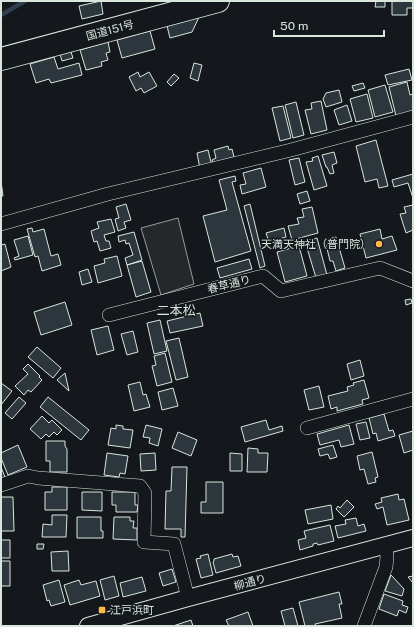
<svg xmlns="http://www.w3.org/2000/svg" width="414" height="627" font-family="'Public Sans','Noto Sans JP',sans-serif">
  <rect width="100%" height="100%" fill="#14181c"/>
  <!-- parking -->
  <path fill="#24282b" stroke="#939e99" d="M 178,218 L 194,284 L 161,295 L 141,228 Z"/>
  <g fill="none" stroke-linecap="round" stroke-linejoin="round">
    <!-- stream -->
    <path stroke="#2f3f4d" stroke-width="4.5" d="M 1,15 L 25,1"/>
  </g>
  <!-- building -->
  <path fill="#2c363c" stroke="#d8e6dc" d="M 101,1 L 103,14 L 82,19 L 79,6 Z
    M 376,1 L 385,1 L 385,7 L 375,7 Z
    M 392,1 L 413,1 L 413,8 L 407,8 L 407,15 L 392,15 Z
    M 199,17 L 192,32 L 170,38 L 167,26 Z
    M 150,31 L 155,49 L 122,58 L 117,40 Z
    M 108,42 L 110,52 L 106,53 L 108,60 L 101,62 L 102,66 L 86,70 L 80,50 Z
    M 71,52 L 73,58 L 62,61 L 60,54 Z
    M 54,57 L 58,69 L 79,63 L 82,75 L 51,83 L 49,79 L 36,83 L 30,64 Z
    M 194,63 L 202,65 L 198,81 L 190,78 Z
    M 409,69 L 412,80 L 388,85 L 385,75 Z
    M 138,72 L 140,77 L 149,72 L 157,86 L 144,93 L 141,88 L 136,91 L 129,77 Z
    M 174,74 L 179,78 L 171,86 L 167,82 Z
    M 407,82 L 410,95 L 413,94 L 413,111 L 396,116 L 389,87 Z
    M 363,83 L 365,88 L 354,91 L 352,86 Z
    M 385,85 L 393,112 L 375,117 L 368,90 Z
    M 339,90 L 342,102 L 326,107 L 323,99 L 326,93 Z
    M 367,94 L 373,118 L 356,122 L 350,99 Z
    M 321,101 L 327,130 L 311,134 L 305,110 L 312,109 L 311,103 Z
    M 296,102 L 304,135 L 293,138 L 285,105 Z
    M 347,105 L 352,121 L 339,125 L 334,110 Z
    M 283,106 L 291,138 L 280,141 L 272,108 Z
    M 376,140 L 388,186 L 379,188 L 377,179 L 365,182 L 356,146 Z
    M 228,146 L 229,150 L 232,149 L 234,157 L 213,163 L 212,160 L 216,158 L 214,150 Z
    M 208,150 L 212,166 L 200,169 L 197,153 Z
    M 334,152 L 337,163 L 332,165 L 334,173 L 330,174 L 327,167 L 326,167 L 322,155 Z
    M 318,156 L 327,186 L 314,190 L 306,162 L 313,161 L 312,158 Z
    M 299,158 L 305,182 L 295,185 L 289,160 Z
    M 261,168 L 266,187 L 242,194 L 240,185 L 246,184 L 243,173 Z
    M 413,174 L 413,198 L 408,183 L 394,187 L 392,180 Z
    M 235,176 L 236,181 L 232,182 L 251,251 L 215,262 L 203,216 L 227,210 L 219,180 Z
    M 1,181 L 3,196 L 1,196 Z
    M 307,191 L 310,201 L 300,204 L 297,194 Z
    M 126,204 L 131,220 L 124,222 L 126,228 L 118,231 L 115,219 L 119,218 L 116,207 Z
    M 250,204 L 265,266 L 260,268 L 244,206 Z
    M 413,205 L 413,230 L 406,233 L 400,214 L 406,213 L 404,207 Z
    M 312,207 L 318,233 L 292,240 L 288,226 L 299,224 L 297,218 L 304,217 L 302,209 Z
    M 111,219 L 115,232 L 104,235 L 106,241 L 109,241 L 111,248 L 100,251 L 97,241 L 94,242 L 91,231 L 99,228 L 97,222 Z
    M 32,228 L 33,232 L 44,229 L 51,256 L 58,254 L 61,265 L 42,271 L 38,256 L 35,257 L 27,229 Z
    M 284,228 L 286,237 L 269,242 L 266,233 Z
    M 380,229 L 382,239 L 392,236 L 397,250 L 366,258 L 360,234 Z
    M 134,232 L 142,260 L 127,265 L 125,258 L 133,255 L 129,243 L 126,244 L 125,240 L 119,242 L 118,236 Z
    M 28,236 L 33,255 L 15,260 L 14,258 L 19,256 L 14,240 Z
    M 336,237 L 345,268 L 336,271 L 333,261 L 330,261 L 325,240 Z
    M 317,238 L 327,275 L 316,278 L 305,241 Z
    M 5,244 L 11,267 L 1,271 L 1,245 Z
    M 299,246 L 307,276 L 285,282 L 277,252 Z
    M 117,256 L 122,276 L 98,283 L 94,266 L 105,263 L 104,259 Z
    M 249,259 L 252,269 L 220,278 L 217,268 Z
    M 142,261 L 151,292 L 136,297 L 127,265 Z
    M 88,269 L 92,282 L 82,285 L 79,272 Z
    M 411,299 L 412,303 L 406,305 L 405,300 Z
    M 65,302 L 72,325 L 41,335 L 34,312 Z
    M 200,313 L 203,326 L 170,333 L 167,321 Z
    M 160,320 L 167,351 L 154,354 L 147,323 Z
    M 108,326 L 114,350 L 97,355 L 91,330 Z
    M 133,331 L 138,352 L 127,355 L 121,334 Z
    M 179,338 L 188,377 L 176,380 L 166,341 Z
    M 37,347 L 61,368 L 53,378 L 28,357 Z
    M 165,353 L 172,382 L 157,386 L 152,366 L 156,365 L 154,356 Z
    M 360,360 L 364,376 L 351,380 L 347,364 Z
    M 28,364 L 40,376 L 39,377 L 42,380 L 31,392 L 28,390 L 24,395 L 15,386 L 28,374 L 23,369 Z
    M 65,373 L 69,391 L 57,380 Z
    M 364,380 L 369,398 L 362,400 L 363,404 L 337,411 L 337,407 L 331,409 L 328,396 L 348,391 L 347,387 L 354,385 L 353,383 Z
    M 140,382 L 143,395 L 146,394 L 150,407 L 134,411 L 128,385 Z
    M 1,383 L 12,391 L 1,405 Z
    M 319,386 L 324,407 L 309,410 L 304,390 Z
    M 173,388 L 178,406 L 162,410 L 158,392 Z
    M 19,397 L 26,403 L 12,419 L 5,413 Z
    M 48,397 L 89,430 L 81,440 L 40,407 Z
    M 384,414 L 389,431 L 393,430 L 395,436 L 378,441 L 376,433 L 373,434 L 369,418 Z
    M 42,416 L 49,423 L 52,420 L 62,430 L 57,435 L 54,432 L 49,437 L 46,434 L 41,439 L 30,429 Z
    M 266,420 L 269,430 L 282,426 L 283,431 L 245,442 L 241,427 Z
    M 366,422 L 370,438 L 360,440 L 356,424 Z
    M 116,425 L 123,426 L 123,429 L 133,430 L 130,448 L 108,445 L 111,428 L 116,429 Z
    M 146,425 L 162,429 L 158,446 L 149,443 L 150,438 L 143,437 Z
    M 349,425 L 354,444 L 341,447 L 339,440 L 320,445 L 317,434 Z
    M 413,431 L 413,450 L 404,453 L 399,435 Z
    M 178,432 L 197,440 L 191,456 L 172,448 Z
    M 46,441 L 65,441 L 65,446 L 67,449 L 67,472 L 50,472 L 50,461 L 46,461 Z
    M 18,445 L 27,467 L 8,475 L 1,458 L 1,453 Z
    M 333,445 L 337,457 L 330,459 L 328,454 L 320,456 L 318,449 Z
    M 248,448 L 258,449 L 258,453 L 268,453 L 267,472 L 247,472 Z
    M 372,452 L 378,477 L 375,478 L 376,482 L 368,484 L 364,469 L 360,470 L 357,456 Z
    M 107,453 L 128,456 L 125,474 L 120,473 L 119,477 L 104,475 Z
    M 155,453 L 156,470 L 141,471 L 140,454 Z
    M 230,453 L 242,454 L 242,471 L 230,471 Z
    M 1,467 L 5,477 L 1,478 Z
    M 172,467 L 187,467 L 185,537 L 181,537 L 181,529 L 165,529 L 166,491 L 171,491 Z
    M 206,482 L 223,482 L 223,513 L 201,513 L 201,502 L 206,502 Z
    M 52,487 L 67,487 L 67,510 L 45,510 L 45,492 L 52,492 Z
    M 82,492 L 102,492 L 102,511 L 82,510 Z
    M 112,492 L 135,492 L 135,505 L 138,505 L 137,512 L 116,512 L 116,505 L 112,505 Z
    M 398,494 L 399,500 L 404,499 L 409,520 L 387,525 L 383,507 L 377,509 L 375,504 L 382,502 L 381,498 Z
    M 1,497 L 13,497 L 14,531 L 1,531 Z
    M 347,500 L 354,507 L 344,517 L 336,509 L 338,506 L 340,508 Z
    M 331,505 L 333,519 L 308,524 L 305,510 Z
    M 52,515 L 67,515 L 66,537 L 42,537 L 43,524 L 52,525 Z
    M 77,517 L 101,517 L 101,531 L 103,531 L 103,538 L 77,538 Z
    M 114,517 L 130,517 L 130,521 L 134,521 L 133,528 L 137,528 L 137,540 L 113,539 Z
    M 356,518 L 358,526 L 364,524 L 366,531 L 338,538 L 335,526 L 346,524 L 345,520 Z
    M 330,525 L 334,541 L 318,545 L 317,543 L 313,544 L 313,546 L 300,550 L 298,540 L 306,538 L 304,531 Z
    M 1,540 L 10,540 L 10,558 L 1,558 Z
    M 37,544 L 44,544 L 43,549 L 37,549 Z
    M 68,551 L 69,571 L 52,571 L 51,552 Z
    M 208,554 L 213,575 L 201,578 L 196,559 L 201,558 L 200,556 Z
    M 232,554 L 233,557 L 238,556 L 241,566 L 216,573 L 213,562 L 214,561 L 214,559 Z
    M 1,561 L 10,561 L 10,586 L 1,586 Z
    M 172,569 L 176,582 L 163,586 L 159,573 Z
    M 391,575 L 404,589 L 402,596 L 385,591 Z
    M 114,576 L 119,596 L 105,600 L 100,580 Z
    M 413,576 L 413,583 L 408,577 Z
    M 142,577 L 146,591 L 123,597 L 120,583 Z
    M 59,580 L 65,602 L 51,606 L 49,600 L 47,601 L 43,585 Z
    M 79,580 L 81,585 L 96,581 L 100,596 L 70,605 L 64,585 Z
    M 339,592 L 342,604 L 339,604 L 342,618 L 315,624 L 316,626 L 305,626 L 299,602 Z
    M 384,594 L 403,601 L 402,605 L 408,607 L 406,613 L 399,610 L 397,616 L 379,609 Z
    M 293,608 L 298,626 L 285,626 L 281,611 Z
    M 248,612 L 253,626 L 229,626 L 226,620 Z
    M 191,620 L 193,626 L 173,626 Z"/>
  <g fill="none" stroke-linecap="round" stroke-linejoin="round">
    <defs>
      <path id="minor" d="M 1,224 L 108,194 L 291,150 L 413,117
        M 109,315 L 263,276 L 281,291 L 380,268 L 413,281
        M 307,428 L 413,399
        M 1,485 L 28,476 L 38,478 L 140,486 L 145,493 L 144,542 L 174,544 L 188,598
        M 364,626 L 386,567 L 387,557 L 386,546"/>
      <path id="tertiary" d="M 88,626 L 188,598 L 413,538"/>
      <path id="trunk" d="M 1,59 L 218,1"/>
    </defs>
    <!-- minor casing -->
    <use href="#minor" stroke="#d8e6dc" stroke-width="14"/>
    <!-- tertiary casing -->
    <use href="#tertiary" stroke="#d8e6dc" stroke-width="18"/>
    <!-- trunk casing -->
    <use href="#trunk" stroke="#d8e6dc" stroke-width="24"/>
    <!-- minor -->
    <use href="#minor" stroke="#14181c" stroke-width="13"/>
    <!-- tertiary -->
    <use href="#tertiary" stroke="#14181c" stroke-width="16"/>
    <!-- trunk -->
    <use href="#trunk" stroke="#14181c" stroke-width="22"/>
  </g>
  <!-- markers -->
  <g fill="#ffb74d" stroke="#14181c" stroke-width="1.5">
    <circle cx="379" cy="244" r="4"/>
    <rect x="98" y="606" width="8" height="8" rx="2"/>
  </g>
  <g text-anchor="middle" stroke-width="3" stroke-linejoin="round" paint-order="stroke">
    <!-- street labels -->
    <g font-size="11" fill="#d8e6dc" stroke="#14181c">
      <text transform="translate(110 30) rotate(-15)" y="4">国道151号</text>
      <text transform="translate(229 284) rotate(-14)" y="4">春草通り</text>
      <text transform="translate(250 582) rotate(-15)" y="4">柳通り</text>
    </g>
    <!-- poi labels -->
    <g font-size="11" fill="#d8e6dc" stroke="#14181c" text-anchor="end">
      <text x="371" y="248">天満天神社（普門院）</text>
      <text x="110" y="614" text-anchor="start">江戸浜町</text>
    </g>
    <!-- quarter labels -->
    <g font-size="13" fill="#d8e6dc" stroke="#14181c">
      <text x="176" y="315">二本松</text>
    </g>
  </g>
  <!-- border -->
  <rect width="414" height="627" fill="none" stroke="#d8e6dc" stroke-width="4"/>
  <!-- scale -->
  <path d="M274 30v6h110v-6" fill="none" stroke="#d8e6dc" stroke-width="2"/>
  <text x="280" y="30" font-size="12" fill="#d8e6dc" stroke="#14181c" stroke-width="3" paint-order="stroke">50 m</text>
</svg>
